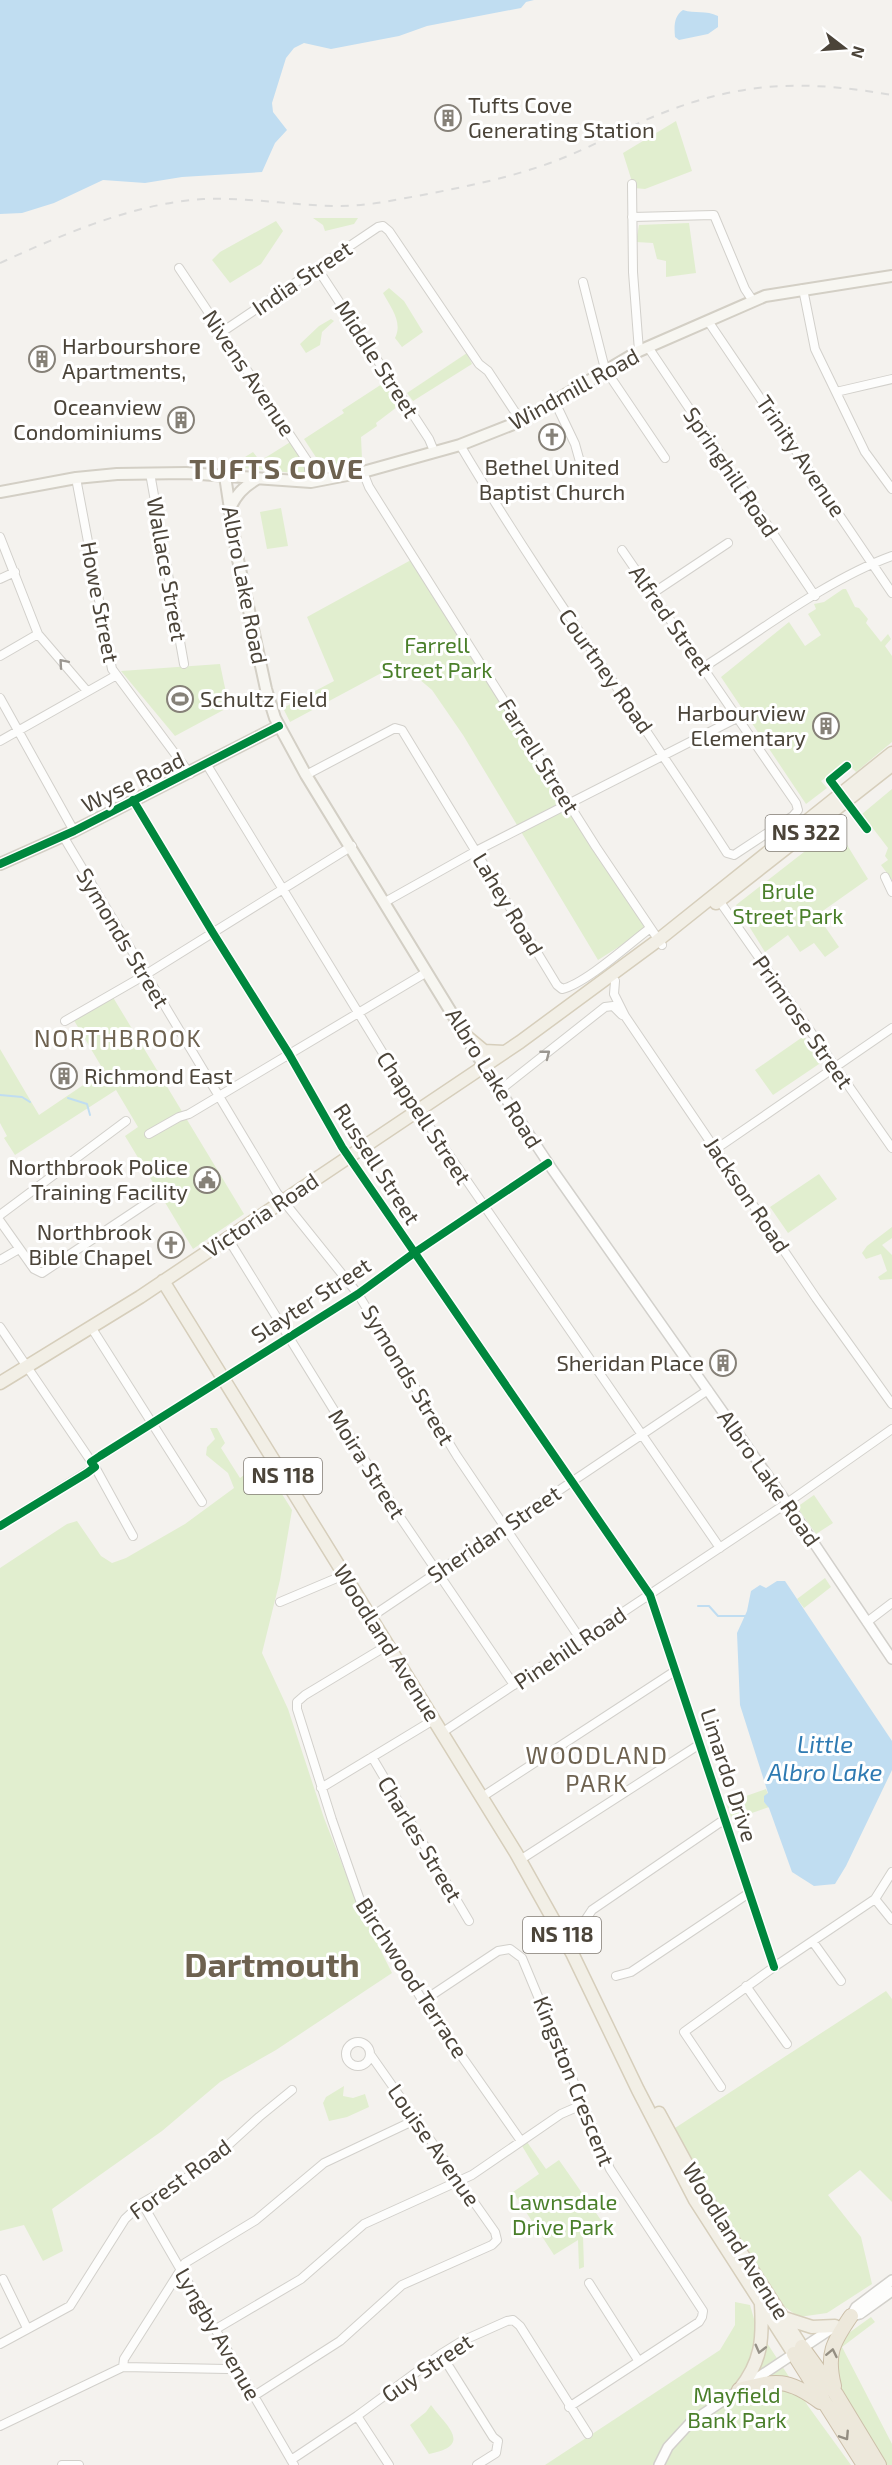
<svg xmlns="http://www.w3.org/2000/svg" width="892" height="2465" font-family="'Exo 2',sans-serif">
  <rect width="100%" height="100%" fill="#f4f2ee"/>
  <!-- green -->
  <path fill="#e1eecf" d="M 676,121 L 692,171 L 645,189 L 634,188 L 623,153 Z
    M 313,218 L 358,218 L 354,224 L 325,231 L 323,225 Z
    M 276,221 L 283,231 L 261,264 L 230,283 L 212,260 L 220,252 Z
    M 689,223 L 696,273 L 666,277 L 666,261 L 657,259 L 653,243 L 636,242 L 639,225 Z
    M 389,288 L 404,301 L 423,332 L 402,347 L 395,338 C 403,322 391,308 383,293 Z
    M 331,319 L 334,321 L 322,332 L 320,345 L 306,353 L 300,344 L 319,326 Z
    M 467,353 L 472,364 L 413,401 L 407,393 Z
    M 382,384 L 390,392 L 388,393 L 397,407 L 376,423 L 377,426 L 361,437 L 362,459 L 325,471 L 304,439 L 344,413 L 342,410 Z
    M 292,441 L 305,462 L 307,471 L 304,474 L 244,468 L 251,462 L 245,457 L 253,452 L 260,461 Z
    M 281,508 L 288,546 L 267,549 L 260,512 Z
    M 411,560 C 486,685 569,805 647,929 L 598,960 L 463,735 L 432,690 L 400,663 L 290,722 L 283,708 L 334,681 L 307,617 Z
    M 843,589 L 846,589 L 855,607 L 859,608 L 868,619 L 866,623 L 881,642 L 888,634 L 891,639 L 885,646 L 892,656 L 892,742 L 856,772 L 852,768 L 849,771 L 844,764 L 821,781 L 827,788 L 806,804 L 721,677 L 789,622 L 805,646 L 821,635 L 808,614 L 816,609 L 814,604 L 824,602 Z
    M 220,664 L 229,707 L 175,736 L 121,671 Z
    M 892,789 L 892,880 L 881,865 L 888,860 L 885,856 L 888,848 L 862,814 Z
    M 836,827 L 868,879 L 817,915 L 839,947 L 825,957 L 814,943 L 800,952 L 788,935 L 765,952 L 736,905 Z
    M 111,994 L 244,1214 L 193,1249 L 125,1136 L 138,1127 L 116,1090 L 15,1155 L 4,1138 L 7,1136 L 0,1123 L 0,1049 L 39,1115 L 104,1071 L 72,1017 Z
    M 804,1036 L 822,1062 L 773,1095 L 755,1070 Z
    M 819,1174 L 837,1199 L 788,1233 L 770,1207 Z
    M 892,1227 L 892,1238 L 882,1245 L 892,1255 L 892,1279 L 880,1280 L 878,1277 L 887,1271 L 881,1254 L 866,1259 L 862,1253 L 867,1246 Z
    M 210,1428 L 217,1428 L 225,1443 L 221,1448 L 240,1478 L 247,1473 L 248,1479 L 265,1467 L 292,1510 L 280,1580 L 262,1653 L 288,1709 L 324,1818 L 359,1907 L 392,1973 L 276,2050 L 220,2082 L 162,2131 L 52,2209 L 63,2251 L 43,2261 L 24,2225 L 0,2231 L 0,1568 L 67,1524 L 77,1521 L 101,1556 L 112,1563 L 126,1558 L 185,1524 L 234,1488 L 228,1473 L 206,1455 L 207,1447 L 215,1439 Z
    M 814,1495 L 833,1523 L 816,1534 L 797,1507 Z
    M 825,1578 L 831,1587 L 804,1608 L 797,1599 Z
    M 766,1789 L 768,1794 L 764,1802 L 769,1807 L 732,1820 L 726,1803 Z
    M 886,1991 L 892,1999 L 892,2202 L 860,2170 L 828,2195 L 861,2237 L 872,2284 L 827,2313 L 799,2317 L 782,2305 L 707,2188 L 675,2128 Z
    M 344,2086 L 343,2096 L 353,2098 L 365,2094 L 369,2107 L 347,2117 L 329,2121 L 323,2103 L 326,2097 Z
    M 527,2142 L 546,2169 L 559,2160 L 603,2223 L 583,2236 L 584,2267 L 579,2269 L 578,2240 L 554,2255 L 513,2192 L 539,2174 L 522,2146 Z
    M 735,2302 L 750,2305 L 756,2326 L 808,2406 L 851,2465 L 545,2465 L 720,2350 L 735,2325 Z
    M 871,2317 L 875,2322 L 842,2347 L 892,2444 L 892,2465 L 885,2465 L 838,2385 L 832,2356 L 846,2335 Z
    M 431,2405 C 446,2426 474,2445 429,2454 L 410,2425 L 426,2412 Z"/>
  <!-- water -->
  <path fill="#c0ddf1" d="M 0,0 L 534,0 L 526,2 L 521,8 L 427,26 L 399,36 L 331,49 L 304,43 L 294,48 L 286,58 L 272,103 L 273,112 L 287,130 L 275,143 L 262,172 L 182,177 L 145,183 L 103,180 L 54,203 L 22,213 L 0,214 Z
    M 683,10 C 695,14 706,10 718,16 L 718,27 L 708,34 L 679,40 L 675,37 C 674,26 674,16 683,10 Z
    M 777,1581 L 785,1581 L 892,1741 L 892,1770 L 846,1866 L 835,1884 L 814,1886 L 792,1872 L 769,1808 L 764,1802 L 764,1796 L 768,1793 L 740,1705 L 737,1633 L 747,1611 L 751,1591 L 760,1585 L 766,1588 Z"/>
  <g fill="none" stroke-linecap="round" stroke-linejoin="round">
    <!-- stream -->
    <path stroke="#c0ddf1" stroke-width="2" d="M 0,1095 L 22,1097 L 30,1102
      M 68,1098 L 87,1104 L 90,1115
      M 698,1606 L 709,1606 L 718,1616 L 745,1616"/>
    <defs>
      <path id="minor" d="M 632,184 L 633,272 L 639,351
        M 632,217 L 714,215 L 745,289 L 753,301
        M 179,268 L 308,462 L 311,482
        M 317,268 L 429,439 L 434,451
        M 583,282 L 605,369 L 665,458
        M 803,289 L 815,349 L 865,452 L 892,489
        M 708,321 L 892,593
        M 222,332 L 378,227 L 383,226 L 389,231 L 479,364 L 488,371 L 521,421
        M 648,347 L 815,596
        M 836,392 L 892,379
        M 554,400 L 575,444 L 582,469
        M 460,445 C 543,585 639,716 727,853 L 734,855 L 793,816 L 798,810 L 796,803 L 622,550
        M 363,472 L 369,487 L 596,847 L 662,945
        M 150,473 L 184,664
        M 76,478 L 112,669 L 190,774
        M 0,537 L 38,634 L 87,691
        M 0,579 L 15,572
        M 653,593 L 728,543
        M 0,656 L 38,634
        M 704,667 C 762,630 828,579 892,556
        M 0,698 L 74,831
        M 0,741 L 115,676
        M 207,765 L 414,1104 L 720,1548
        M 306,775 L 395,728 L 402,730 L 557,985 L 562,989 C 585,984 629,944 649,929
        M 133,800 L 213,933 L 289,1054 L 342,1147 L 650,1595 L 774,1967
        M 63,836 L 277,1193 L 358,1294 L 457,1456 L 581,1640
        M 885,877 L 892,892
        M 718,899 L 892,1148
        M 385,902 L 476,851 L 737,718
        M 615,981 L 614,994 L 625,1016 L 816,1298 L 892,1404
        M 65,1021 L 145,975 L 352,846
        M 500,1090 L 605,1007 L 613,1006 L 622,1015
        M 149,1134 L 179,1117 L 189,1114 L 427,972
        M 716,1149 L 892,1028
        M 0,1215 L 126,1121
        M 0,1221 L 34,1269 L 42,1273 L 153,1199
        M 227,1237 L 400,1517 L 514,1685
        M 0,1260 L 19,1249
        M 0,1327 L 95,1467 L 133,1536
        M 91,1327 L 202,1502
        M 91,1462 L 358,1294 L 414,1253 L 548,1163
        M 0,1526 L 95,1467
        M 280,1602 L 344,1575
        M 371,1617 L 708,1390
        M 867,1622 L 892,1603
        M 388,1645 L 305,1695 L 297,1702 L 297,1709 L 332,1820 L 361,1903 L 423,2001 L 521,2141
        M 443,1732 L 787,1503 L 892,1429
        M 372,1757 L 469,1921
        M 321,1788 L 435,1719
        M 482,1797 L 675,1671
        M 520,1860 L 700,1744
        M 875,1899 L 892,1920
        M 584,1922 L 592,1910 L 725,1819
        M 813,1942 L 841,1981
        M 616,1976 L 631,1972 L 749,1893
        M 746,1986 L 787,2044
        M 423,2001 L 498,1951 L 510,1949 L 522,1958 L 610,2169 L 703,2311 L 702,2317 L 699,2322 L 569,2407
        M346 2054a12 12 0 1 1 24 0a12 12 0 1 1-24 0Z
        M 721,2087 L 684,2032 L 774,1967 L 875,1899 L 892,1872
        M 142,2203 L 294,2465
        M 3,2279 L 27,2328
        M 589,2283 L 638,2360
        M 216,2329 L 301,2279 L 364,2224 L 472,2175 L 561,2114 L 584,2104
        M 0,2344 L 70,2306 L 125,2219 L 142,2203 L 203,2168 L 259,2117 L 292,2090
        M 441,2354 L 493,2437 L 498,2441 L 496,2453 L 477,2465
        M 123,2367 L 124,2359 L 185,2263 L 256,2220 L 324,2163 L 415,2120
        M 254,2396 L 340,2341 L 402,2285 L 492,2245 L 497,2240 L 495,2232 L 370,2054
        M 357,2416 L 389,2465
        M 0,2426 L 123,2367 L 227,2369 L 237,2367
        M 291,2460 L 357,2416 L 441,2354 L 462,2341 L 507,2321 L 513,2320 L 520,2326 L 588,2434
        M 62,2465 L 79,2465"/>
      <path id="tertiary" d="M 484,1066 L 552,1169 L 787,1503 L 892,1659
        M 851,2316 L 856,2307 L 892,2280
        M 848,2317 L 860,2314 L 892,2291
        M 659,2465 L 668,2447 L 691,2422 L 834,2327"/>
      <path id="secondary" d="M 225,476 L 237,555 L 266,689 L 275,718 L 306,775 L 484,1066
        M 0,492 L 76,478 L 117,474 L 186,473 L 311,482 L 363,472 L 460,445 L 521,421 L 639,351 L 765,296 L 892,276
        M 229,510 C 236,495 243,487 257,479
        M 0,864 L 74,831 L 279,726"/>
      <path id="primary" d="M 716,903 L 892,765
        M 466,1036 L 484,1051 L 504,1052
        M 163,1281 L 516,1853 L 572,1953 L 638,2090 L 695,2200 L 794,2354
        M 0,1383 L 140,1297 L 520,1042 L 657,941 L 892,753
        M 659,2113 L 702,2192 L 802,2347
        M 784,2318 L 812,2327 L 835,2326
        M 739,2390 C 762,2361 763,2339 761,2304"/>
      <path id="motorway" d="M 802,2347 L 836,2394 L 879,2465
        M 794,2354 L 864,2465
        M 834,2386 C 826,2354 833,2342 851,2316
        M 739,2390 C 776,2380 788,2378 820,2402"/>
    </defs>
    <!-- minor casing -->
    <use href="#minor" stroke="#d2d0cb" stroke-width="10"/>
    <!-- tertiary casing -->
    <use href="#tertiary" stroke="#d2d0cb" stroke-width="12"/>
    <!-- secondary casing -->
    <use href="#secondary" stroke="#d3cfc5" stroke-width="14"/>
    <!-- primary casing -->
    <use href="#primary" stroke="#d6cebb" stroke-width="15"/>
    <!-- motorway casing -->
    <use href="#motorway" stroke="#ccbfa9" stroke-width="16"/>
    <!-- minor -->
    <use href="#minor" stroke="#fdfdfc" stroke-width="8"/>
    <!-- tertiary -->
    <use href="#tertiary" stroke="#fdfdfc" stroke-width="9"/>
    <!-- secondary -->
    <use href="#secondary" stroke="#f7f6f1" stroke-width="10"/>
    <!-- primary -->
    <use href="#primary" stroke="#f2efe6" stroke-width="12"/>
    <!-- motorway -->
    <use href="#motorway" stroke="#ede8db" stroke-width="14"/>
    <!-- rail -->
    <path stroke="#dbdbda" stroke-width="2" stroke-dasharray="8 8" stroke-linecap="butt" d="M 0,263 C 61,235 135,203 203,199 C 249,197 295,206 341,206 C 363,206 384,202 406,198 C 454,189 503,180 550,163 C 588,149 623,129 660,114 C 742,81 806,80 892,95"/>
    <defs>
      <path id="cycleway" d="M 847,766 L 830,780 L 867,829
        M 133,800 L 213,933 L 289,1054 L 342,1147 L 650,1595 L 774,1967
        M 0,864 L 74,831 L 279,726
        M 0,1526 L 87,1473 L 95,1467 L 91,1462 L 100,1456 L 358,1294 L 414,1253 L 548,1163"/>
    </defs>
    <!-- cycleway casing -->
    <use href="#cycleway" stroke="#fff" stroke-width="11"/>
    <!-- cycleway -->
    <use href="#cycleway" stroke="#00873e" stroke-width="8"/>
  </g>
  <!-- one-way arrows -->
  <defs><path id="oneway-chevron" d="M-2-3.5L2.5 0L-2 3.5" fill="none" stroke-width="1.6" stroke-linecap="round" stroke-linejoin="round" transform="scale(1.5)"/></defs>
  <g stroke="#9b9791">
    <use href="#oneway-chevron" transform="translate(63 663) rotate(-131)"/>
    <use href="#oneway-chevron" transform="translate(546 1054) rotate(-38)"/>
  </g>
  <use stroke="#969187" href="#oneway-chevron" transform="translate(760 2349) rotate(104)"/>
  <g stroke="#948e82">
    <use href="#oneway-chevron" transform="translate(832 2353) rotate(-78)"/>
    <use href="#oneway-chevron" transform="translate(845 2436) rotate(57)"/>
  </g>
  <!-- icons -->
  <defs>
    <symbol id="building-ring" viewBox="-11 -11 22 22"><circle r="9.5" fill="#fff" stroke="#868178" stroke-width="1.5"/><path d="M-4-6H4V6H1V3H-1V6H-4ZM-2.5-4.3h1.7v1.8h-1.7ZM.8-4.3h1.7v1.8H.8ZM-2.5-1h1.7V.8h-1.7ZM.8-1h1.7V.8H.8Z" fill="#868178"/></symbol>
    <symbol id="church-ring" viewBox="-11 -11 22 22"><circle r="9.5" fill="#fff" stroke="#868178" stroke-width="1.5"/><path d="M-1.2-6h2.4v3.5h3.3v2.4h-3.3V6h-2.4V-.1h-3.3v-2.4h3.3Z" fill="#868178"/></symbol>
    <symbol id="stadium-ring" viewBox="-11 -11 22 22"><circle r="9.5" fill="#fff" stroke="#868178" stroke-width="1.5"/><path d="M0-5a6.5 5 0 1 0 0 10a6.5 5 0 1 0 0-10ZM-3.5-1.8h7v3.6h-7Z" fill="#868178"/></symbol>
    <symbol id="civic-ring" viewBox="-11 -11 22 22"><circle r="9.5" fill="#fff" stroke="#868178" stroke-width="1.5"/><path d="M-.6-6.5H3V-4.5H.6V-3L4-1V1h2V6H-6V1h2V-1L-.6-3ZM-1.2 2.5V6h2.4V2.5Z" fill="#868178"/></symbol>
  </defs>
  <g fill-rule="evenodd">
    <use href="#building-ring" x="433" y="103" width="30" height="30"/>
    <use href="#building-ring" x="27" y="344" width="30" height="30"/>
    <use href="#building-ring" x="166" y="405" width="30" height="30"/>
    <use href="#church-ring" x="537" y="422" width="30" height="30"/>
    <use href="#stadium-ring" x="165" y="684" width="30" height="30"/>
    <use href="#building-ring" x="811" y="711" width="30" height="30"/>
    <use href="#building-ring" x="49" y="1061" width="30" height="30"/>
    <use href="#civic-ring" x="192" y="1165" width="30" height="30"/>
    <use href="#church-ring" x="156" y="1230" width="30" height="30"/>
    <use href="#building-ring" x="708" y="1348" width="30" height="30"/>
  </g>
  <g text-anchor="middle" stroke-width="6" stroke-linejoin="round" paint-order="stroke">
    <!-- shield labels -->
    <g fill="#fff" stroke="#817c74" stroke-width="1.5">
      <rect x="765.5" y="815" width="81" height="36" rx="4.5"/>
      <rect x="244" y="1458" width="78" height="36" rx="4.5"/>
      <rect x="523" y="1917" width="78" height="36" rx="4.5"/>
    </g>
    <g font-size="21" font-weight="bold" fill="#4b4439">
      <text x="806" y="840">NS 322</text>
      <text x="283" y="1483">NS 118</text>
      <text x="562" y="1942">NS 118</text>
    </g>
    <!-- poi labels -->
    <g font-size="22" fill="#4b4439" stroke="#fff" text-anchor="end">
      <text x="468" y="113" text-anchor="start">Tufts Cove<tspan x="468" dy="25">Generating Station</tspan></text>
      <text x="62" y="354" text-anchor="start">Harbourshore<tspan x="62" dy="25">Apartments,</tspan></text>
      <text x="162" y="415">Oceanview<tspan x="162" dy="25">Condominiums</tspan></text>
      <text x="552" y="475" text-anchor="middle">Bethel United<tspan x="552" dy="25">Baptist Church</tspan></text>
      <text x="200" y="707" text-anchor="start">Schultz Field</text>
      <text x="806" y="721">Harbourview<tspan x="806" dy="25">Elementary</tspan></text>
      <text x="84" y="1084" text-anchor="start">Richmond East</text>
      <text x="188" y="1175">Northbrook Police<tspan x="188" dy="25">Training Facility</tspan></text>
      <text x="152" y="1240">Northbrook<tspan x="152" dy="25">Bible Chapel</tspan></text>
      <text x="704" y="1371">Sheridan Place</text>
    </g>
    <!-- street labels -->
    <g font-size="22" fill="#4b4439" stroke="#fff">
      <text transform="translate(302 278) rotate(-34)" y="8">India Street</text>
      <text transform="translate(377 359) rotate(57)" y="8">Middle Street</text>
      <text transform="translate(249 373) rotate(56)" y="8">Nivens Avenue</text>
      <text transform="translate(574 389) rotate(-29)" y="8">Windmill Road</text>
      <text transform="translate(801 456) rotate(56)" y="8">Trinity Avenue</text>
      <text transform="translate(731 472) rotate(56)" y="8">Springhill Road</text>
      <text transform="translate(167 569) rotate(80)" y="8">Wallace Street</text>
      <text transform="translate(245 585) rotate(79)" y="8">Albro Lake Road</text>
      <text transform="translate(100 602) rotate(79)" y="8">Howe Street</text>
      <text transform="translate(671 620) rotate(55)" y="8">Alfred Street</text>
      <text transform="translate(606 671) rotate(55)" y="8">Courtney Road</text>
      <text transform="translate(539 756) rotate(58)" y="8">Farrell Street</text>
      <text transform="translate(133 782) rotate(-26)" y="8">Wyse Road</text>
      <text transform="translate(508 904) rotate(59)" y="8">Lahey Road</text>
      <text transform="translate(123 938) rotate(59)" y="8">Symonds Street</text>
      <text transform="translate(803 1022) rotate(55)" y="8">Primrose Street</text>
      <text transform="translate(494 1078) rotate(58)" y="8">Albro Lake Road</text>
      <text transform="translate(424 1118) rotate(57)" y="8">Chappell Street</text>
      <text transform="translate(377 1164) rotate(57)" y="8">Russell Street</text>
      <text transform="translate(747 1195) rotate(56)" y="8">Jackson Road</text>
      <text transform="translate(261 1215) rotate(-34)" y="8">Victoria Road</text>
      <text transform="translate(311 1300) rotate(-33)" y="8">Slayter Street</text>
      <text transform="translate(408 1375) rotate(59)" y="8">Symonds Street</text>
      <text transform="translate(367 1464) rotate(58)" y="8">Moira Street</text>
      <text transform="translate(769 1478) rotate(55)" y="8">Albro Lake Road</text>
      <text transform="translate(494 1534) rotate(-34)" y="8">Sheridan Street</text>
      <text transform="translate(387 1643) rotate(58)" y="8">Woodland Avenue</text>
      <text transform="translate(570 1648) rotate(-34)" y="8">Pinehill Road</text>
      <text transform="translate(729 1775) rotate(72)" y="8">Limardo Drive</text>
      <text transform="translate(420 1839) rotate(59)" y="8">Charles Street</text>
      <text transform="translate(412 1978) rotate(57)" y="8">Birchwood Terrace</text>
      <text transform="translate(574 2081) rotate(68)" y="8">Kingston Crescent</text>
      <text transform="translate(434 2145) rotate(55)" y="8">Louise Avenue</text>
      <text transform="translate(180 2179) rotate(-36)" y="8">Forest Road</text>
      <text transform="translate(736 2241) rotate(58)" y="8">Woodland Avenue</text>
      <text transform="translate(218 2334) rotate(60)" y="8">Lyngby Avenue</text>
      <text transform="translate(427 2368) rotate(-34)" y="8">Guy Street</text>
    </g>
    <!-- park labels -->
    <g font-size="22" fill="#4a7f2a" stroke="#fff">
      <text x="437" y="653">Farrell<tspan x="437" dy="25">Street Park</tspan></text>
      <text x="788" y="899">Brule<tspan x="788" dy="25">Street Park</tspan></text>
      <text x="563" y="2210">Lawnsdale<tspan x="563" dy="25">Drive Park</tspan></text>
      <text x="737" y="2403">Mayfield<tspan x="737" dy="25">Bank Park</tspan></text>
    </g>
    <!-- neighbourhood labels -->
    <g font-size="24" letter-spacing="1.5" fill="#6e6250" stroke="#fff">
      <text x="118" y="1047">NORTHBROOK</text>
      <text x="597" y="1764">WOODLAND<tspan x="597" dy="28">PARK</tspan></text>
    </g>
    <!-- water labels -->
    <g font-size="24" font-style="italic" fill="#2e7ab2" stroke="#fff">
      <text x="825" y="1753">Little<tspan x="825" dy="28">Albro Lake</tspan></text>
    </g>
    <!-- district labels -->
    <g font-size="28" font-weight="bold" letter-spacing="1.5" fill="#6e6250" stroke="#fff">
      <text x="277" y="479">TUFTS COVE</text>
    </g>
    <!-- town labels -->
    <g font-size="34" font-weight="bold" fill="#6e6250" stroke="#fff">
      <text x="272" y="1977">Dartmouth</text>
    </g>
  </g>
  <!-- north arrow -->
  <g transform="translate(844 48) rotate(107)" stroke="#ffffff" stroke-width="4.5" paint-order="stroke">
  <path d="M0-4.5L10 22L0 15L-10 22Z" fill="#4b4439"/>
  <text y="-9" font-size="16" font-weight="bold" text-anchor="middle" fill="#4b4439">N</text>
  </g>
</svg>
